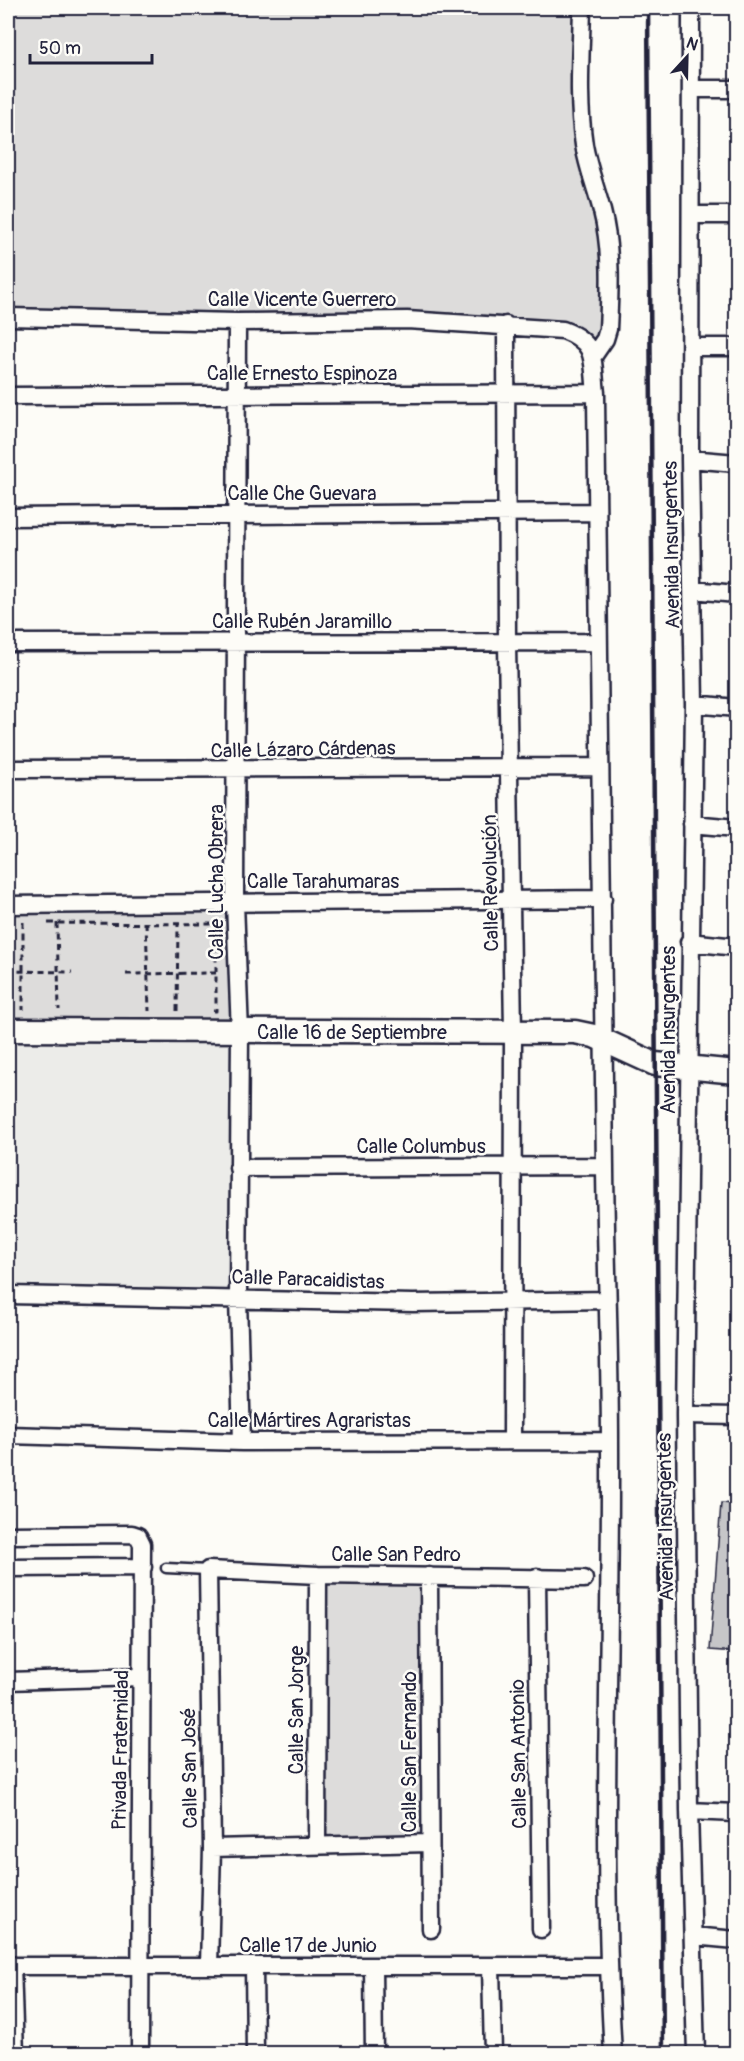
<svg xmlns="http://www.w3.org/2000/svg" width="744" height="2061" font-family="Pangolin,sans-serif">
  <rect width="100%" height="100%" fill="#fdfcf7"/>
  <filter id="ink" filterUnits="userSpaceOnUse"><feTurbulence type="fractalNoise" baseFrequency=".0167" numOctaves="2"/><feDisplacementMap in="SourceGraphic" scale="12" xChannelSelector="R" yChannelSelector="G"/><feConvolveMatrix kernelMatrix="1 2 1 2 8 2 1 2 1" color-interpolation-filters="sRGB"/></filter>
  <g filter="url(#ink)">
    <!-- built -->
    <path fill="#ecece9" d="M 8,1030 L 240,1033 L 238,1298 L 8,1287 Z"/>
    <!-- green -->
    <path fill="#dddcdb" stroke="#807f8b" stroke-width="1.5" d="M 8,8 L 582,8 L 579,103 L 609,302 L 592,358 L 563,330 L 8,317 Z
      M 235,903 L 240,1033 L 8,1030 L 8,905 Z
      M 318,1575 L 429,1576 L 430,1843 L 317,1846 Z"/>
    <!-- building -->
    <path fill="#c6c6c8" stroke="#22223b" stroke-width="1.5" d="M 721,1503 L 736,1504 L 736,1652 L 710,1650 Z"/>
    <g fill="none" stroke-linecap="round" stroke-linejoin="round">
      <defs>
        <path id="lane" d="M 166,1568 L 208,1570"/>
        <path id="street" d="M 582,8 C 581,53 577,99 584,145 C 588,168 596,188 602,211 C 612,249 610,290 608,329 L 605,339 L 592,358
          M 691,8 L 690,459 L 694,704 L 685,1415 L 689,1811 L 696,2054
          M 691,89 L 736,89
          M 691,215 L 736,215
          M 8,317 L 237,322 L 407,320 L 563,330 C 598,343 592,361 596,393 C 598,652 602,911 605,1169 C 606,1261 610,1353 610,1445 C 611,1647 601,1851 613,2054
          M 237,322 L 235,903 L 240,1033 L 238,1298 L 242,1442
          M 506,325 L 507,643 L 513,1032 L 512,1441
          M 691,347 L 736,347
          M 8,396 L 596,393
          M 690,459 L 736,463
          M 8,517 L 597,512
          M 693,590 L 736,594
          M 8,643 L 597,642
          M 694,704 L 736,708
          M 8,769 L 599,767
          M 692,824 L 736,828
          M 8,905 L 603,899
          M 689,942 L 736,947
          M 238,1168 L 605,1166
          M 8,1295 L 413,1303 L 607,1300
          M 685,1415 L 736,1416
          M 8,1435 L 242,1442 L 610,1441
          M 8,1535 L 132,1534 L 138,1536 L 142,1544 L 140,2054
          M 8,1568 L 143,1567
          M 429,1576 L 431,1929
          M 537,1577 L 541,1929
          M 8,1681 L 141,1677
          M 689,1811 L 736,1813
          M 317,1846 L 318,1575
          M 212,1848 L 430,1843
          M 693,1936 L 736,1940
          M 12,1965 L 15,2054
          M 8,1966 L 608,1966
          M 209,1966 L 212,1848 L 208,1570 L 318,1575 L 584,1579
          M 254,1966 L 255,2054
          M 373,1966 L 374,2054
          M 491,1966 L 493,2054"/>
        <path id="secondary" d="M 8,1030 L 575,1032 L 594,1036 L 655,1064 L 736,1072"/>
      </defs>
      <!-- lane casing -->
      <use href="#lane" stroke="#22223b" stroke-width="13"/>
      <!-- street casing -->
      <use href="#street" stroke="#22223b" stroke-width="21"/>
      <!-- secondary casing -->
      <use href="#secondary" stroke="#22223b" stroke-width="27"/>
      <!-- path -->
      <path stroke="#22223b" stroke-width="3" stroke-dasharray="6 4.5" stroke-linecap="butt" d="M 23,922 L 23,1010
        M 48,923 L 216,924 L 216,1011 L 213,1011
        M 57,923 L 59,1010
        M 146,923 L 149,1011
        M 8,971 L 72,972
        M 126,974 L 216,973
        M 177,1011 L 178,924"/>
      <!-- lane -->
      <use href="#lane" stroke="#fdfcf7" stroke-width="8"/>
      <!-- street -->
      <use href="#street" stroke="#fdfcf7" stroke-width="16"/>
      <!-- secondary -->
      <use href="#secondary" stroke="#fdfcf7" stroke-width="22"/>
      <!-- rail -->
      <path stroke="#22223b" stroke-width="4.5" d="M 648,8 L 663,2054"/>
    </g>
  </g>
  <g text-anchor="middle" stroke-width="5" stroke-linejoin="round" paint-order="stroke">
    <!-- street labels -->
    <g font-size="20" fill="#22223b" stroke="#fdfcf7">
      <text x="302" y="306">Calle Vicente Guerrero</text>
      <text x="302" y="380">Calle Ernesto Espinoza</text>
      <text x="302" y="500">Calle Che Guevara</text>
      <text transform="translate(671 545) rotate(-91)" y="7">Avenida Insurgentes</text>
      <text x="302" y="628">Calle Rubén Jaramillo</text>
      <text transform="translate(303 749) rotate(-1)" y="7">Calle Lázaro Cárdenas</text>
      <text x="323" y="888">Calle Tarahumaras</text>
      <text transform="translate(216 882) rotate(-90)" y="7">Calle Lucha Obrera</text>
      <text transform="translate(490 883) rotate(-91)" y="7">Calle Revolución</text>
      <text transform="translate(668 1030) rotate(-90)" y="7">Avenida Insurgentes</text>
      <text x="352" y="1039">Calle 16 de Septiembre</text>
      <text x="421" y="1153">Calle Columbus</text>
      <text transform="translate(308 1279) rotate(2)" y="7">Calle Paracaidistas</text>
      <text x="309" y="1427">Calle Mártires Agraristas</text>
      <text transform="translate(665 1517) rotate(-91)" y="7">Avenida Insurgentes</text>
      <text x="396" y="1561">Calle San Pedro</text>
      <text transform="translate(296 1710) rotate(-90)" y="7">Calle San Jorge</text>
      <text transform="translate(120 1750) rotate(-89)" y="7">Privada Fraternidad</text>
      <text transform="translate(409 1752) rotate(-90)" y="7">Calle San Fernando</text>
      <text transform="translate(518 1754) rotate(-91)" y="7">Calle San Antonio</text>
      <text transform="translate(189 1768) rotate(-91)" y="7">Calle San José</text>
      <text x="308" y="1952">Calle 17 de Junio</text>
    </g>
  </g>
  <!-- margin -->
  <rect width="744" height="2061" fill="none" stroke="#fdfcf7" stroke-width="30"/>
  <rect x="15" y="15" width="714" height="2031" fill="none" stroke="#22223b" stroke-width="2" filter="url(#ink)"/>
  <!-- north arrow -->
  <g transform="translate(687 57) rotate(22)" stroke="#fdfcf7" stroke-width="4.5" paint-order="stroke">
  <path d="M0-4.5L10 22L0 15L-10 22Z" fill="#22223b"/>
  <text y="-9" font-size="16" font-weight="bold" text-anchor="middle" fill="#22223b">N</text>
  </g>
  <!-- scale -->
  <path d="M30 54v9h122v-9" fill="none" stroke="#22223b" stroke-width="3"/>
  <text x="39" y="54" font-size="18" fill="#22223b" stroke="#fdfcf7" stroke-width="4.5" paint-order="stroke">50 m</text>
</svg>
